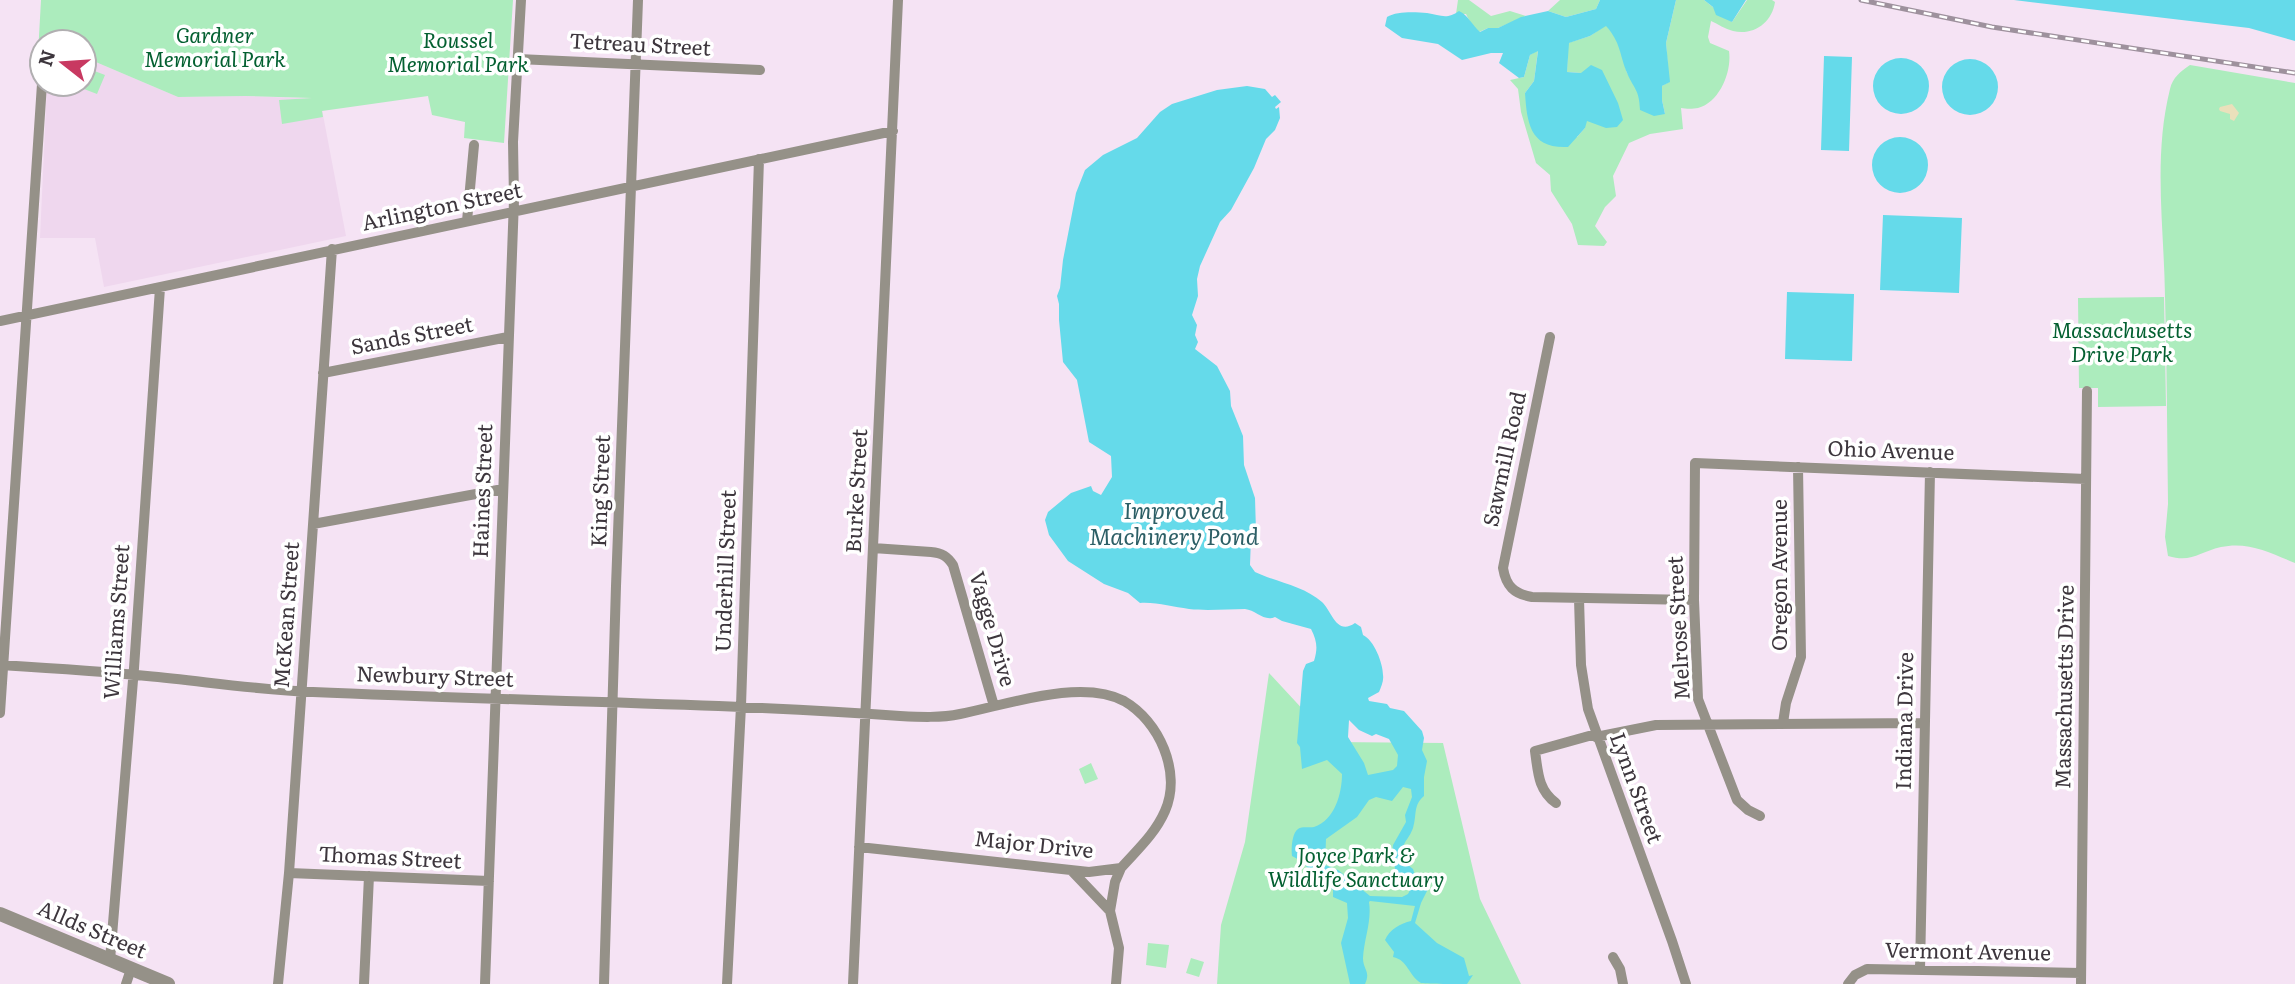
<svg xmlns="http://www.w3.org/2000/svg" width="2295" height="984" font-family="Literata,serif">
  <rect width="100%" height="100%" fill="#f5e3f4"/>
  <!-- built -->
  <path fill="#efd7ee" d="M 84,57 L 178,97 L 245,96 L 320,99 L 346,236 L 104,287 L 95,238 L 40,238 L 47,84 L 84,84 Z"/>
  <!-- green -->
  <path fill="#acecbd" d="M 41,0 L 513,0 L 504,143 L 464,138 L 465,122 L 432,115 L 428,96 L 322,111 L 323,117 L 282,124 L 279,100 L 312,98 L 245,96 L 178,97 L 84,57 L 84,42 L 42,42 L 42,54 L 38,54 Z
    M 1458,0 L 1469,0 L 1491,16 L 1510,11 L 1526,16 L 1498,28 L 1488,28 L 1479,32 L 1471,24 L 1466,14 L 1456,14 Z
    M 1560,0 L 1600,0 L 1596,9 L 1566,17 L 1548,11 Z
    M 1676,0 L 1704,0 L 1732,22 L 1747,0 L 1772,0 L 1775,2 C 1772,23 1753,36 1733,31 C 1725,29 1718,24 1711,21 L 1708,37 L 1710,43 L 1729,51 C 1732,71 1720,102 1698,108 C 1693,109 1686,109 1681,108 L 1683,129 L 1650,134 L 1629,143 L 1613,176 L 1616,196 L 1605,207 L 1595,226 L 1607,242 L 1604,246 L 1578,245 L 1572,224 L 1551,191 L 1550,175 L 1536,163 L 1521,112 L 1518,89 L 1510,80 L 1524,77 L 1530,55 L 1538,50 L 1534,81 L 1525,93 L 1577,137 L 1585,128 L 1581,73 L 1567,72 L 1568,43 L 1590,36 L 1606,25 L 1617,39 L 1627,73 L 1639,92 L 1641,110 L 1665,114 L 1662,100 L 1662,86 L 1669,82 L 1666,43 Z
    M 2190,65 L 2295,83 L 2295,563 C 2271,553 2248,541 2221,547 C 2199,552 2192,563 2168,556 L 2165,537 L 2168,504 C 2167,434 2167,365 2165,296 C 2164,227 2153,157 2170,89 C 2173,77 2180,72 2190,65 Z
    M 84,67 L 105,75 L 97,94 L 71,84 L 84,84 Z
    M 2164,297 L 2166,406 L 2098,407 L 2098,388 L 2079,388 L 2078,298 Z
    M 1269,673 L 1333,742 L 1443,743 L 1480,899 L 1521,984 L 1217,984 L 1221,925 L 1245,842 Z
    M 1091,763 L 1098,779 L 1085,784 L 1079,769 Z
    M 1148,943 L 1169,945 L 1166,968 L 1146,965 Z
    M 1191,958 L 1204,962 L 1199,977 L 1186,973 Z"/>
  <!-- sand -->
  <path fill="#eae0bb" d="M 2232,104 L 2239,113 L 2234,121 L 2230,119 L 2230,114 L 2220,111 L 2219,109 L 2220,107 Z"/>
  <!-- water -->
  <path fill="#65daea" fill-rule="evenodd" d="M 1600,0 L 1676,0 L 1666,43 L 1670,82 L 1662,86 L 1662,100 L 1665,114 L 1654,116 L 1640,110 C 1639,89 1635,91 1627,73 C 1619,53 1621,43 1606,26 L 1590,36 L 1569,43 L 1567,72 L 1581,73 L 1591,65 L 1602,70 L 1618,103 L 1623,120 L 1617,127 L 1606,128 L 1587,121 L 1585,128 L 1568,147 C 1530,149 1527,123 1525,93 L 1534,81 L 1538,51 L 1530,55 L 1524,77 L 1519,78 L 1499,63 L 1503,53 L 1491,53 L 1462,60 L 1438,44 L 1402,38 L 1385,26 L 1387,17 C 1397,11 1415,12 1427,13 C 1440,15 1447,20 1459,11 C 1468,15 1472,25 1480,32 L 1488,28 L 1498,28 L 1521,17 L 1548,11 L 1566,17 L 1596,9 Z
    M 1704,0 L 1746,0 L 1732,22 L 1716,15 L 1713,7 Z
    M 2014,0 L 2295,0 L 2295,41 L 2249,28 Z
    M 1824,56 L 1852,57 L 1849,151 L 1821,150 Z
    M1873 86a28 28 0 1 1 56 0a28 28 0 1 1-56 0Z
    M1942 87a28 28 0 1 1 56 0a28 28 0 1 1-56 0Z
    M 1247,86 L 1265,89 L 1272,97 L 1275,95 L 1281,102 L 1275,107 L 1276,109 L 1279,107 L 1280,118 L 1275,130 L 1266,139 L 1254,168 L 1231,210 L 1220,222 L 1200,266 L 1197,279 L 1198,296 L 1192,315 L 1197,325 L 1195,335 L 1198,342 L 1195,349 L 1217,366 L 1230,391 L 1231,406 L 1243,436 L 1244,465 L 1255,498 L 1256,531 L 1251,537 L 1250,565 L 1255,572 C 1276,582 1304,586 1322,602 C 1332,611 1336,636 1355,623 L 1361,627 L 1363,635 C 1374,640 1383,663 1383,675 C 1384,681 1381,687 1379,692 L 1368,698 L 1369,701 L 1387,704 L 1390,708 L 1404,711 L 1422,731 L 1424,738 L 1422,750 L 1427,761 L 1424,777 L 1424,796 C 1413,805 1417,815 1413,828 C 1408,842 1401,841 1402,860 L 1413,869 L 1416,878 L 1429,887 L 1421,903 L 1415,923 L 1437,943 L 1464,958 L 1469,976 L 1473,975 L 1467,984 C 1456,984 1430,984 1421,983 C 1408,975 1408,960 1393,957 L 1394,952 L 1385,940 C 1389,930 1401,923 1411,921 L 1415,906 L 1370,901 L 1369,902 C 1372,921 1364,939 1363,958 C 1363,970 1371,971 1365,984 L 1350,984 L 1341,943 L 1348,918 L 1347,903 L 1333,897 L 1333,890 L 1315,877 L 1303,862 L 1292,856 C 1291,849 1292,833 1298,829 C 1302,826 1310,828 1314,827 C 1335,820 1342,793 1342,774 L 1327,760 L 1302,769 L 1300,747 L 1297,743 L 1303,671 L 1306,664 L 1314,661 C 1318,648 1317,641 1311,629 L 1282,621 L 1275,617 C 1264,622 1256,610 1245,609 C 1228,609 1207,611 1189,609 C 1173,607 1157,602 1140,603 L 1128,593 L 1104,584 L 1068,561 L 1049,535 L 1045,520 L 1048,512 L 1071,493 L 1091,486 L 1093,491 L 1101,495 L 1112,477 L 1111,456 L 1089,442 L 1077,380 L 1063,362 L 1059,320 L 1059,304 L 1057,296 L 1060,288 L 1063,260 L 1076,193 L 1085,170 L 1103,155 L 1137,138 L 1160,112 L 1172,104 L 1217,90 ZM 1349,720 L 1359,730 L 1372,736 L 1376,734 L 1389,739 L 1398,755 L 1397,766 L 1393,770 L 1368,775 L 1364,763 L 1348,737 ZM 1403,787 L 1411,789 L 1412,797 L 1405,815 L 1406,822 L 1393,845 L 1392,854 L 1398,883 L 1405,887 L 1410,881 L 1413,884 L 1408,894 L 1402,897 L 1370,896 L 1338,870 L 1325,865 L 1326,839 L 1357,817 L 1369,800 L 1376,797 L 1392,801 Z
    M1872 165a28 28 0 1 1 56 0a28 28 0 1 1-56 0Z
    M 1883,215 L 1962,218 L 1959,293 L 1880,290 Z
    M 1787,292 L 1854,294 L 1852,361 L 1785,359 Z"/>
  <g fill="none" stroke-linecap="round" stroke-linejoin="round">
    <!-- minor -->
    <path stroke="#959188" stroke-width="10" d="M 518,59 L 760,70
      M 467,221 L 474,145
      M 0,321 L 893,131
      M 1550,337 L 1503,568 C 1506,586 1514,594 1532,597 L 1694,600
      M 323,373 L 508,337
      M 313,524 L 503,489
      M 873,548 L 931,552 C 942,553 947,556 953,565 L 994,706
      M 1579,599 L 1581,665 L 1588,709 L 1672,941 L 1686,984
      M 0,665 C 49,668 98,671 147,676 C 202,681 257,690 313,692 C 509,701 705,702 900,716 C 920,717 941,718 960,714 C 1006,705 1081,678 1124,701 C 1159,721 1182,772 1165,811 C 1155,834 1137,850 1121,868 L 1089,872 L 859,847
      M 0,713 L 42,84
      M 1783,723 L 1786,703 L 1801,657 L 1798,467
      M 1596,737 L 1656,725 L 1925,723
      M 1556,803 C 1538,790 1538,772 1535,751 L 1596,734
      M 1760,816 L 1748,810 L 1737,800 L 1698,699 L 1694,600 L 1695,463 L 2086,479
      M 1071,870 L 1110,911 L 1115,882 L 1121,868
      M 289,873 L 489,881
      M 1110,911 L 1119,948 L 1116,984
      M 1613,957 L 1620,969 L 1623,984
      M 110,960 L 134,668 L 160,288
      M 1920,970 L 1930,472
      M 126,984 L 131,969
      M 278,984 L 289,873 L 332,249
      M 364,984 L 369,876
      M 485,984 L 514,200 L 513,142 L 521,0
      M 604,984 L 616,586 L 638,0
      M 727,984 L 741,706 L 759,159
      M 853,984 L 898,0
      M 1848,984 L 1855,975 L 1867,969 L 2081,973
      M 2081,984 L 2087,391"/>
    <!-- tertiary -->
    <path stroke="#959188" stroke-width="14" d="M 0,914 L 168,984"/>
    <defs>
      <path id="rail" d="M 1861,0 L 1992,27 L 2295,73"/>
    </defs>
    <!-- rail casing -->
    <use href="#rail" stroke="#9e919d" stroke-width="5"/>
    <!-- rail -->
    <use href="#rail" stroke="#fff" stroke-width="2.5" stroke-dasharray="8" stroke-linecap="butt"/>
  </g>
  <g text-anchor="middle" stroke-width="7" stroke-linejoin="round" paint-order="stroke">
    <!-- park labels -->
    <g font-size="21" font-style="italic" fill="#046031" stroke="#fff">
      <text x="215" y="43">Gardner<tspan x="215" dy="24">Memorial Park</tspan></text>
      <text x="458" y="48">Roussel<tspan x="458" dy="24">Memorial Park</tspan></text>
      <text x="2122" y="338">Massachusetts<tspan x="2122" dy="24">Drive Park</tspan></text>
      <text x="1356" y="863">Joyce Park &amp;<tspan x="1356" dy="24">Wildlife Sanctuary</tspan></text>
    </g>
    <!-- street labels -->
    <g font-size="21" fill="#3d363d" stroke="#fff">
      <text transform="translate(640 45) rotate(3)" y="7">Tetreau Street</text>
      <text transform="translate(442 207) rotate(-12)" y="7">Arlington Street</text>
      <text transform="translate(412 336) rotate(-11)" y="7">Sands Street</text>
      <text transform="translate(1891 451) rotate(2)" y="7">Ohio Avenue</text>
      <text transform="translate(1505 459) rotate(-78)" y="7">Sawmill Road</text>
      <text transform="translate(483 491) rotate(-88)" y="7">Haines Street</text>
      <text transform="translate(601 491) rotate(-88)" y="7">King Street</text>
      <text transform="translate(857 491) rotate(-87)" y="7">Burke Street</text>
      <text transform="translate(726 571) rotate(-88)" y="7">Underhill Street</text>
      <text transform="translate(1780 575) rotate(-90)" y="7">Oregon Avenue</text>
      <text transform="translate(287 615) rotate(-86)" y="7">McKean Street</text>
      <text transform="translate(117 622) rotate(-86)" y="7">Williams Street</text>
      <text transform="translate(1679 628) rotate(-93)" y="7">Melrose Street</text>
      <text transform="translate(992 629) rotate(74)" y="7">Vagge Drive</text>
      <text transform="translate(435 677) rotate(2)" y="7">Newbury Street</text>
      <text transform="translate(2065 687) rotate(-89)" y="7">Massachusetts Drive</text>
      <text transform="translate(1905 721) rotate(-89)" y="7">Indiana Drive</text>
      <text transform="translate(1636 788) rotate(70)" y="7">Lynn Street</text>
      <text transform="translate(1034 845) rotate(6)" y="7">Major Drive</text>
      <text transform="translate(390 858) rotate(3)" y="7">Thomas Street</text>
      <text transform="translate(92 930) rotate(23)" y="7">Allds Street</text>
      <text transform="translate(1968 952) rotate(1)" y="7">Vermont Avenue</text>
    </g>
    <!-- water labels -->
    <g font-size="23" font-style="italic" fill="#2d5f66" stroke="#fff">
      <text x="1174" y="519">Improved<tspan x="1174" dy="26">Machinery Pond</tspan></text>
    </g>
  </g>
  <!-- north arrow -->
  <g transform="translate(63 63) rotate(287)"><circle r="33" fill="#ffffff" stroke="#b1afb1" stroke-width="2"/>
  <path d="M0-5L12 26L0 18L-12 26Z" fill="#c83961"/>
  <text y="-10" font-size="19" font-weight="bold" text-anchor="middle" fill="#3d363d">N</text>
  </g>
</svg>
